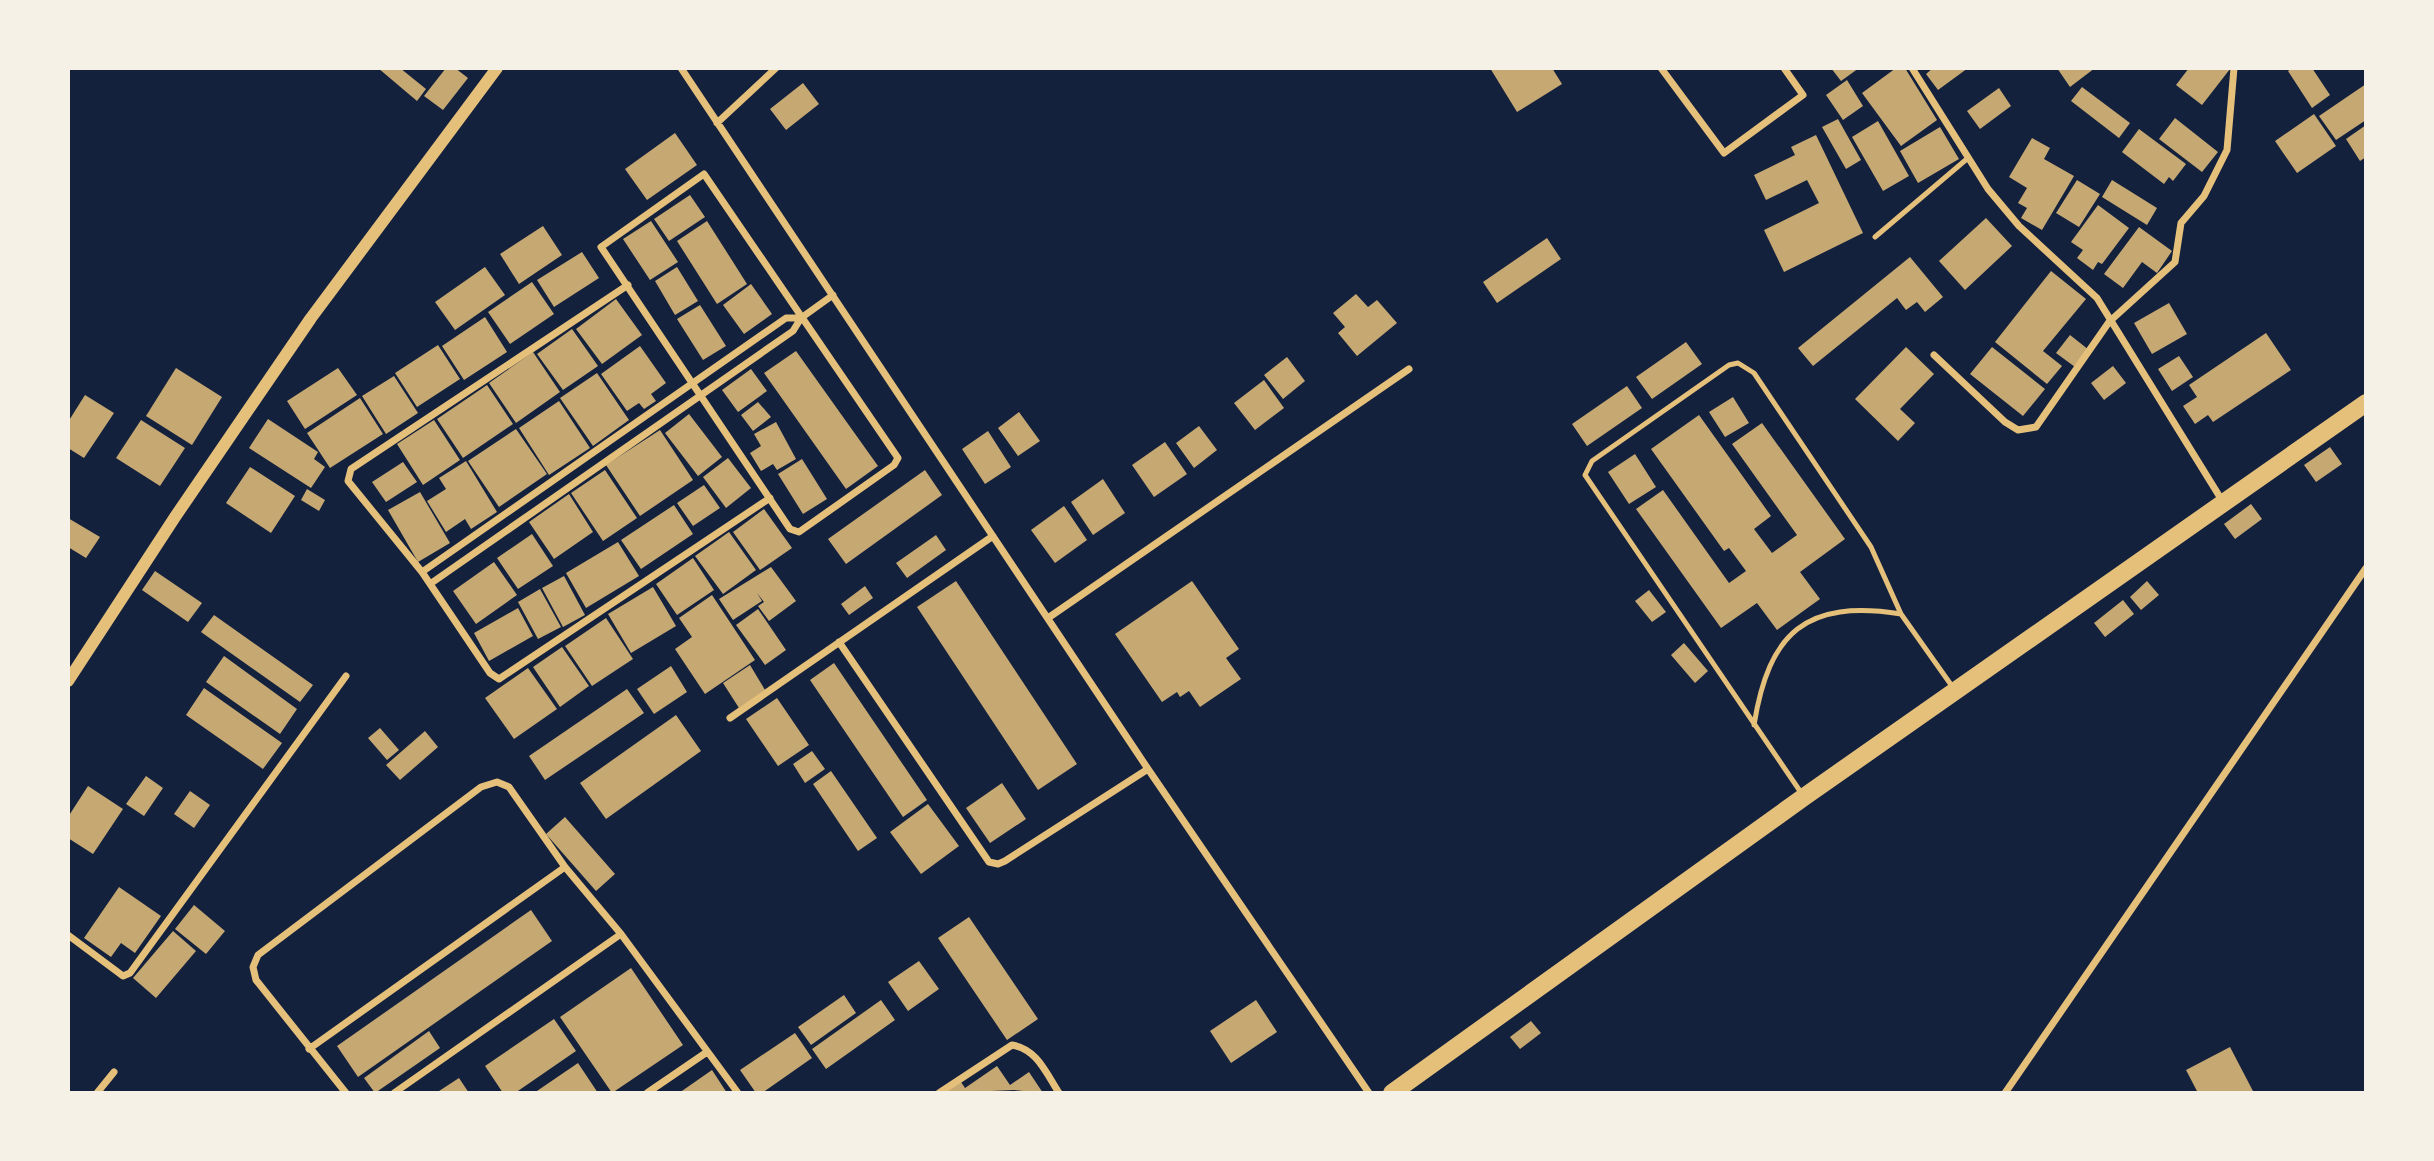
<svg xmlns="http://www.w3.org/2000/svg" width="2434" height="1161" font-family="'Archivo Narrow',sans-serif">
  <rect width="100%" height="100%" fill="#14213d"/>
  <!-- building -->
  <path fill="#c6a872" d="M 378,68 L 400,68 L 426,89 L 417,101 Z
    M 446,68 L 455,68 L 468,78 L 443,110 L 424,96 Z
    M 1490,68 L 1552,68 L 1562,84 L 1517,112 Z
    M 1831,68 L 1859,68 L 1841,81 Z
    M 1896,68 L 1905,68 L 1937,120 L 1901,146 L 1862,93 Z
    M 1933,68 L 1968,68 L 1938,90 L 1926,74 Z
    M 2057,68 L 2095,68 L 2070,87 Z
    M 2189,68 L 2228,68 L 2230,69 L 2202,105 L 2176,85 Z
    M 2292,68 L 2312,68 L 2330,95 L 2312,108 L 2288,71 Z
    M 1847,80 L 1863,106 L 1843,120 L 1826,95 Z
    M 803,83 L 819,104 L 786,130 L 770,109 Z
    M 2366,84 L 2366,120 L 2336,140 L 2319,116 Z
    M 2082,87 L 2130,123 L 2119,138 L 2071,101 Z
    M 1999,88 L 2011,106 L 1980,129 L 1967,111 Z
    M 2314,114 L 2336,146 L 2297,173 L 2275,141 Z
    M 2175,118 L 2218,152 L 2202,172 L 2159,139 Z
    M 1838,119 L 1861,160 L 1846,169 L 1822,127 Z
    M 1878,121 L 1909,176 L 1883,191 L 1852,137 Z
    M 2366,125 L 2366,157 L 2360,161 L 2346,139 Z
    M 1940,127 L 1959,159 L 1918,183 L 1900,151 Z
    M 2139,129 L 2186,164 L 2173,181 L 2169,177 L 2164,184 L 2122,152 Z
    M 675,133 L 697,165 L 647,200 L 625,169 Z
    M 1816,135 L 1863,233 L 1784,272 L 1764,230 L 1819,203 L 1807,180 L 1766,200 L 1754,175 L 1795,155 L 1791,147 Z
    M 2032,138 L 2050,148 L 2044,159 L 2074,176 L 2042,230 L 2021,218 L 2027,208 L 2018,203 L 2027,188 L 2009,177 Z
    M 2077,180 L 2100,194 L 2079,227 L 2056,213 Z
    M 2112,180 L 2157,208 L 2147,225 L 2102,197 Z
    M 690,195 L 705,217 L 669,241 L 654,219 Z
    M 2098,205 L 2129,228 L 2102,264 L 2098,262 L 2093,270 L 2077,258 L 2083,250 L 2071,242 Z
    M 1986,218 L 2012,246 L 1965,290 L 1939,261 Z
    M 651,221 L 678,262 L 650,280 L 623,239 Z
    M 707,221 L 747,284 L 717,304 L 677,241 Z
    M 543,226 L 562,255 L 519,284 L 500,254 Z
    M 2139,227 L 2172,251 L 2157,273 L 2142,262 L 2123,288 L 2104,274 Z
    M 1547,238 L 1561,259 L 1497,303 L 1483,282 Z
    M 582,252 L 599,278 L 554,307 L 537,280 Z
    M 1910,257 L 1943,297 L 1925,312 L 1917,302 L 1906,310 L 1897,298 L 1813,366 L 1798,348 Z
    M 485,267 L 505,295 L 455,330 L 435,302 Z
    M 677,267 L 698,301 L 675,315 L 655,281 Z
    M 2051,271 L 2086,299 L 2043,351 L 2062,366 L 2047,384 L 1995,342 Z
    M 532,282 L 554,314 L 510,344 L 488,312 Z
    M 751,284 L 772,314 L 744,334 L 723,305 Z
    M 1356,294 L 1368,307 L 1377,300 L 1397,323 L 1357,356 L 1338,333 L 1345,327 L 1333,313 Z
    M 616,299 L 642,335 L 602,364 L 576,329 Z
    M 2169,303 L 2187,334 L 2152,354 L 2134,323 Z
    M 700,305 L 726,346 L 703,360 L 677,319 Z
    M 485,317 L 507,352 L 464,380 L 442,346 Z
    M 572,329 L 598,366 L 563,390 L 537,354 Z
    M 2266,333 L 2291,370 L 2213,422 L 2208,415 L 2195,424 L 2183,406 L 2197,397 L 2189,385 Z
    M 2070,335 L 2089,350 L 2075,367 L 2056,353 Z
    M 1686,342 L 1702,364 L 1652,399 L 1636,377 Z
    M 438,345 L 460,379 L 417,407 L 395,373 Z
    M 640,346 L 666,383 L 651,394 L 656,401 L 644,409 L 639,403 L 627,411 L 601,374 Z
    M 1906,347 L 1934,374 L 1900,409 L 1915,423 L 1898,441 L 1855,399 Z
    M 1992,347 L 2045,389 L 2023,416 L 1970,374 Z
    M 796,351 L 878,466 L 846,489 L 764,373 Z
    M 533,352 L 560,392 L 516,423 L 489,383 Z
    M 2179,356 L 2193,377 L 2172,391 L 2158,369 Z
    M 1287,357 L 1305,381 L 1283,399 L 1264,375 Z
    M 2113,366 L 2126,383 L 2104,400 L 2091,383 Z
    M 176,368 L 222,397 L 192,445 L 146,416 Z
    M 338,368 L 357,395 L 305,429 L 287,401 Z
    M 751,369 L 767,391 L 738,412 L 722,390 Z
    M 597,373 L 629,420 L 593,446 L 560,398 Z
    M 394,376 L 418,413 L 386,434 L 362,396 Z
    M 1264,380 L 1284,408 L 1255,430 L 1234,403 Z
    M 487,385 L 513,424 L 463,458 L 437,419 Z
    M 1627,386 L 1642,408 L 1587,446 L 1572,424 Z
    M 85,395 L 114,413 L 84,458 L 68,448 L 68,422 Z
    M 1733,397 L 1749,423 L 1725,437 L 1709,412 Z
    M 360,398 L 383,434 L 330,468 L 307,433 Z
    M 559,401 L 590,448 L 549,475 L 519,428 Z
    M 758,402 L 771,417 L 753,431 L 741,415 Z
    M 1019,412 L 1040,441 L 1018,456 L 998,428 Z
    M 689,414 L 722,457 L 698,476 L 665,433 Z
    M 1699,415 L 1771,516 L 1754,529 L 1772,553 L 1797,535 L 1732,444 L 1762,423 L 1845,539 L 1800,572 L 1820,599 L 1777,630 L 1757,603 L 1721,628 L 1636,509 L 1663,490 L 1729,583 L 1746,571 L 1729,548 L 1724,551 L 1651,449 Z
    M 268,419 L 318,452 L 314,459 L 325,467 L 311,488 L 249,448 Z
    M 141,420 L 185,448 L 160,486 L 116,458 Z
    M 434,420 L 460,460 L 423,485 L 397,444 Z
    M 776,422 L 796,459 L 777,470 L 773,464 L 761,471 L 750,453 L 761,446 L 754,434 Z
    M 1199,426 L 1217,450 L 1194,468 L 1176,443 Z
    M 516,429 L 547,474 L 499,507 L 468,461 Z
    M 660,430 L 693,480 L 640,516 L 606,465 Z
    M 988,431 L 1011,467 L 985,484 L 962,449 Z
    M 1165,442 L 1187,474 L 1154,497 L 1132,465 Z
    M 2330,447 L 2342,464 L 2316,482 L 2304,465 Z
    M 1635,454 L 1656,487 L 1629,504 L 1608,472 Z
    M 728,458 L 751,488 L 726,508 L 703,477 Z
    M 802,459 L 827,499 L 803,514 L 778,474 Z
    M 466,461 L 497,512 L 471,529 L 465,519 L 446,532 L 427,501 L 446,489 L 439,478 Z
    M 403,462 L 417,482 L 386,502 L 372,482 Z
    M 250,467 L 295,496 L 271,533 L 226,503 Z
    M 605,470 L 637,518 L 603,541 L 571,493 Z
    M 925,470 L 942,495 L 846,564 L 828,539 Z
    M 1103,479 L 1125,513 L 1093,535 L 1071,502 Z
    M 704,485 L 720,508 L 693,526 L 677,503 Z
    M 307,489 L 325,500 L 319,511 L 301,500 Z
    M 420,492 L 450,543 L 418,562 L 388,510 Z
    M 569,494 L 593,532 L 554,559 L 529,522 Z
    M 2251,504 L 2262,519 L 2235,539 L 2224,524 Z
    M 674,505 L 693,534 L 641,569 L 621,540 Z
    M 1064,506 L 1087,540 L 1055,563 L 1031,530 Z
    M 764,509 L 792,548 L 760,570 L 733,532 Z
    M 68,518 L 100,537 L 86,558 L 68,547 Z
    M 729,532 L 756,570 L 723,594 L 695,556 Z
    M 532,534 L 553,566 L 518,589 L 497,558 Z
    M 936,535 L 946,550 L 907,578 L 896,563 Z
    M 618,542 L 639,576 L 586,608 L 566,573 Z
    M 693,558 L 714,590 L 677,615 L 656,584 Z
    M 494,562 L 517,595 L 476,624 L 453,591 Z
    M 771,567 L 796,601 L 769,621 L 758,606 L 764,602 L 757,593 L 762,601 L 733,620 L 719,599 Z
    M 155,571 L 202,603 L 188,622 L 142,590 Z
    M 564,576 L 585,615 L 563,627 L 542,588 Z
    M 956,581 L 1077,764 L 1038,790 L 917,607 Z
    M 1192,581 L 1239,649 L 1226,658 L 1241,679 L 1200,707 L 1189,691 L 1180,697 L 1177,692 L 1162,702 L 1115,634 Z
    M 2147,581 L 2159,595 L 2141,610 L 2130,597 Z
    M 865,586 L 873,598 L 849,615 L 841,604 Z
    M 653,587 L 676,626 L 631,653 L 608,614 Z
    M 540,589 L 561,627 L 538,639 L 518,602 Z
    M 1649,590 L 1666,612 L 1652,622 L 1635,601 Z
    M 712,595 L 755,660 L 705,694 L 675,649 L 692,637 L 679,618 Z
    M 2123,600 L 2134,614 L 2105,637 L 2094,623 Z
    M 518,608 L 533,636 L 489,661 L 474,633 Z
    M 758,609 L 786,650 L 765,665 L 736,625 Z
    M 214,615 L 313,685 L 300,702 L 201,632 Z
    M 606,618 L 633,659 L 592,686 L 565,646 Z
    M 1684,643 L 1708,671 L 1695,683 L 1671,655 Z
    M 562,647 L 589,686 L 560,707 L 533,667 Z
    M 224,656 L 297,709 L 280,734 L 206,682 Z
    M 834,663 L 927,800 L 903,817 L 810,680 Z
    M 750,665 L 765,690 L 739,708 L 723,683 Z
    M 671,666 L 687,692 L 654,714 L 637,689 Z
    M 528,668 L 557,709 L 514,739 L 485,698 Z
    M 204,688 L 282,743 L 263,769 L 186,715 Z
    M 627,689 L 644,713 L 545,780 L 529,756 Z
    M 777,698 L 809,745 L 778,766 L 746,719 Z
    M 676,715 L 701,751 L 606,819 L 580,783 Z
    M 380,728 L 399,750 L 387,760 L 368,738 Z
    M 425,731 L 438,747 L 400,780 L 386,765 Z
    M 812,751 L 825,769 L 805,783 L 793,764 Z
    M 831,771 L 877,838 L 858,851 L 813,784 Z
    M 146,776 L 163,788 L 144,816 L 126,804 Z
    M 1002,783 L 1026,819 L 990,843 L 966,808 Z
    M 88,786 L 123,809 L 93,854 L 68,838 L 68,817 Z
    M 190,791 L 210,805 L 194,828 L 174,814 Z
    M 928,804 L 959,846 L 921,874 L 890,832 Z
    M 565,817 L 615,874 L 596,891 L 546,834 Z
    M 119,887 L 161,916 L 135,953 L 121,943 L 111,957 L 84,938 Z
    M 194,905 L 225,931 L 206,954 L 175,929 Z
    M 531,910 L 552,941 L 358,1077 L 337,1046 Z
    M 969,917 L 1038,1019 L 1007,1040 L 938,938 Z
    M 173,931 L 196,951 L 156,998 L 133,978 Z
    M 919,961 L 939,989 L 908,1011 L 888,982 Z
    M 631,968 L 683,1045 L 612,1093 L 560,1017 Z
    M 844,995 L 856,1013 L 811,1045 L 798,1027 Z
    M 881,1000 L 895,1020 L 826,1069 L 812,1049 Z
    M 1256,1000 L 1277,1032 L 1231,1063 L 1210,1031 Z
    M 554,1019 L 576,1051 L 515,1093 L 503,1093 L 485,1066 Z
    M 1531,1021 L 1541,1033 L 1520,1049 L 1510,1037 Z
    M 429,1031 L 440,1048 L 375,1093 L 364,1078 Z
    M 795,1033 L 812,1058 L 762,1093 L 756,1093 L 740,1070 Z
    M 2230,1047 L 2254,1093 L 2198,1093 L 2186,1070 Z
    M 578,1063 L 598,1093 L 534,1093 Z
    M 997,1066 L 1010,1085 L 1029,1072 L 1043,1093 L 1014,1090 L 945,1093 L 961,1082 L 965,1088 Z
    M 712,1070 L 727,1093 L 679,1093 Z
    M 459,1078 L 469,1093 L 436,1093 Z"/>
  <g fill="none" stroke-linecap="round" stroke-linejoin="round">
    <!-- service -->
    <path stroke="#e5c07b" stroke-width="5" d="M 1875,237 L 1968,158
      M 1754,725 C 1769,632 1806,599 1901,614
      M 1802,794 L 1585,475 L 1592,461 L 1729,365 L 1738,363 L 1754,373 L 1871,547 L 1901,614 L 1954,689"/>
    <!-- minor -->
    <path stroke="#e5c07b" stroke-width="7" d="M 681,68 L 1148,769 L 1369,1093
      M 1661,68 L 1724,153 L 1803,95 L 1784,68
      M 1912,68 L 1988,189 L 2019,226 L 2097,298 L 2223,502
      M 717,123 L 776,68
      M 704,174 L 898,458 L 894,465 L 799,532 L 790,529 L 601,247 Z
      M 628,285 L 351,469 L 348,481 L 422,572 L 490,673 L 499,679 L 770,498
      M 1934,355 L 2005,422 L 2018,430 L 2036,427 L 2109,322 L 2175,262 L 2181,223 L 2204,196 L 2227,150 L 2234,68
      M 422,572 L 786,318 L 801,318
      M 430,584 L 793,331 L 801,318 L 833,295
      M 1048,618 L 1409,369
      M 839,642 L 989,862 L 998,864 L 1005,861 L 1148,769
      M 730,718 L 993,536
      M 68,935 L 123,976 L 130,973 L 346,676
      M 309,1049 L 565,867
      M 97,1093 L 114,1072
      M 346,1093 L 256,980 L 253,967 L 258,955 L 481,787 L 497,782 L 509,787 L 565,867 L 621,934
      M 394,1093 L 621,934 L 738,1093
      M 647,1093 L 707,1052
      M 939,1093 L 1012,1045 C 1037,1049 1046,1073 1059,1093
      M 2005,1093 L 2366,568"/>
    <!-- tertiary -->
    <path stroke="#e5c07b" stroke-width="12" d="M 68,681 L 175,517 L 311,318 L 497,68"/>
    <!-- trunk -->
    <path stroke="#e5c07b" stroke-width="18" d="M 1392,1093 L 1804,797 L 2366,403"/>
  </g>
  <!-- border -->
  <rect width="2434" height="1161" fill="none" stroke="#f6f1e7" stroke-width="140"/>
</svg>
